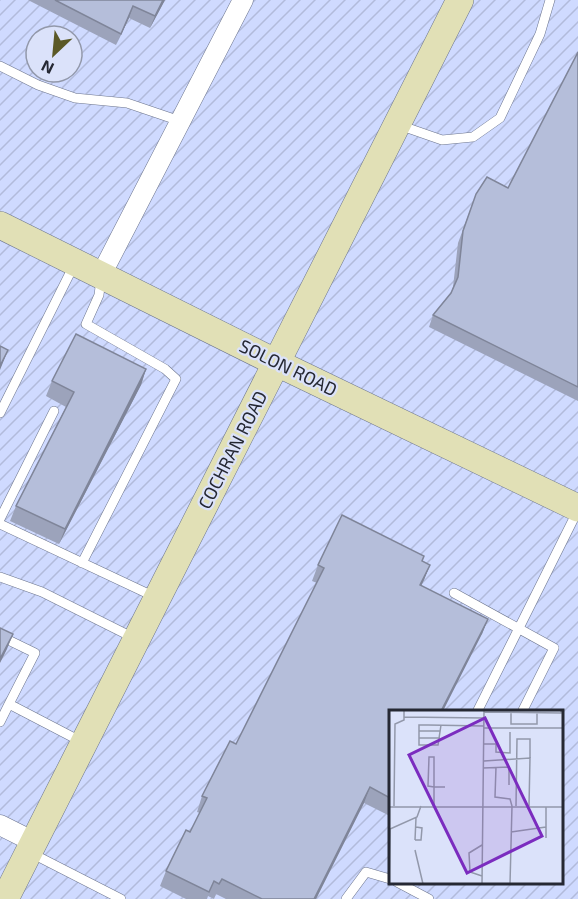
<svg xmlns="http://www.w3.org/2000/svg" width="578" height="899" font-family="'Exo 2',sans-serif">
  <defs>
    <pattern id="industrial-furrows" width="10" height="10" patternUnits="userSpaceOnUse" patternTransform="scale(1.5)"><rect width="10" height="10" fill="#cfdaff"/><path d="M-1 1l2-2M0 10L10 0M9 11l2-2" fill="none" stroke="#b2bbdb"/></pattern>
  </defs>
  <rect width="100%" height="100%" fill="#dbe2fa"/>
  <!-- industrial -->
  <path fill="url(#industrial-furrows)" fill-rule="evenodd" d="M 0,0 L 578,0 L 578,899 L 0,899 ZM 36,36 L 72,36 L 72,72 L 36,72 ZM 390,712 L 562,712 L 562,882 L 390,882 Z"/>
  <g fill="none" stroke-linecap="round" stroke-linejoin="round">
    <defs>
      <path id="lane" d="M 0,66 L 38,85 L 75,98 L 127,103 L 180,121
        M 399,125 L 442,140 L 473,137 L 500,118 L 540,34 L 550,0
        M 0,413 L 74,265
        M 0,519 L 54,411
        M 0,524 L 155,597
        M 82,563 L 176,379 L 165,369 L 86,324 L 99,295 L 101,279
        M 0,577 L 42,592 L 134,638
        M 454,593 L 554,648 L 522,712
        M 0,636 L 35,653 L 9,704 L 82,742
        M 477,712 L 578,510
        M 0,722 L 9,704
        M 31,853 L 121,899
        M 397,882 L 429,899
        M 346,899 L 366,872 L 390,879"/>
      <path id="street" d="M 101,275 L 243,0
        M 0,825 L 34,842"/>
      <path id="secondary" d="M 0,225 L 277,363 L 578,508
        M 5,899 L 460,0"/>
    </defs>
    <!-- lane casing -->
    <use href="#lane" stroke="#6c758e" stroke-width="10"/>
    <!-- street casing -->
    <use href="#street" stroke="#6c758e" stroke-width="21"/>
    <!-- secondary casing -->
    <use href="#secondary" stroke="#6c758e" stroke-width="28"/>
    <!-- lane -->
    <use href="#lane" stroke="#fff" stroke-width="9"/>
    <!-- street -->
    <use href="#street" stroke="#fff" stroke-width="20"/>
    <!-- secondary -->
    <use href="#secondary" stroke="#e1e0b6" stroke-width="27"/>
  </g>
  <!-- wall -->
  <path fill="#9ca3bb" d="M 28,0 L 165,0 L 150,28 L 129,18 L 116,45 Z
    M 578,52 L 578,401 L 429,327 L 433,315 L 451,293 L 453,287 L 458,243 L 476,194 L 508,188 Z
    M 146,369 L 141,385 L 59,544 L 10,521 L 16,506 L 66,407 L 46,396 L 52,381 Z
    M 423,561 L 430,565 L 421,586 L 488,619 L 482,634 L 390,711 L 390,816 L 364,803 L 316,899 L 226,899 L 216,894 L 214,899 L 208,896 L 207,899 L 186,899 L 160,886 L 166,871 L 190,832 L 200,813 L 197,812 L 202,796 L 236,744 L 317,583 L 312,581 L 318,565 Z"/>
  <!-- shaded-wall -->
  <path fill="#7f8599" d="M 163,0 L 165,0 L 150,28 L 155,16 Z
    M 133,6 L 129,18 L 116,45 L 121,34 Z
    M 8,350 L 0,370 L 0,366 Z
    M 146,369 L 141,385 L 59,544 L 65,529 Z
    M 430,565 L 424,580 L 414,600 L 420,585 Z
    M 488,619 L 482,634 L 443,711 L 441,711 Z
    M 13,634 L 7,649 L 0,663 L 0,659 Z
    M 370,787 L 364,803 L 316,899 L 314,899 Z"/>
  <!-- building -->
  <path fill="#b5beda" stroke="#7f8599" stroke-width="1.5" d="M 55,0 L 163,0 L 155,16 L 133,6 L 121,34 Z
    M 578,52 L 578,387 L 433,315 L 451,293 L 458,277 L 463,231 L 476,194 L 487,177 L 508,188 Z
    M 76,334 L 146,369 L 65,529 L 16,506 L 74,392 L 52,381 Z
    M 0,346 L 8,350 L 0,366 Z
    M 342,515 L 424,556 L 422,561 L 430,565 L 420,585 L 488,619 L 441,711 L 390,711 L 390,798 L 370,787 L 314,899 L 262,899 L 222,879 L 219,884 L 214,881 L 209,892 L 166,871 L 186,830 L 190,832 L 207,798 L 202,796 L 230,741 L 236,744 L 324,568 L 318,565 Z
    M 0,628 L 13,634 L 0,659 Z"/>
  <g text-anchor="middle" stroke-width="4.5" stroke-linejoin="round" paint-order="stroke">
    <!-- street labels -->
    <g font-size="18" fill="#252833" stroke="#dbe2fa">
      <text transform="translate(288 368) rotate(26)" y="6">SOLON ROAD</text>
      <text transform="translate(233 450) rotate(-63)" y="6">COCHRAN ROAD</text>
    </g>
  </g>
  <!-- overview -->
  <g transform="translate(389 710)">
    <rect width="174" height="174" fill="#dbe2fa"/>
    <path fill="none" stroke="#9298aa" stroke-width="1.5" d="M 95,2 L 172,3 L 172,0M 122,2 L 122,14 L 148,14 L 148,3M 15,7 L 95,8M 52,15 L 49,35 L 30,35 L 30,15 L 39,15 L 95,16M 95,18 L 174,18M 30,21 L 51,21M 30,28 L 51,28M 95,34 L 107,34 L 107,42 L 121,43 L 121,22M 95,51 L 141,48 L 140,96M 107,57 L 106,87 L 121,89 L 123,96 L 121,174M 94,58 L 120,57 L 120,75M 5,96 L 6,14 L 15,10 L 15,0M 45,96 L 45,47 L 40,47 L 39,76 L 45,77 L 56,77M 127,96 L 128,29 L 141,29 L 141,48M 0,97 L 174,97M 157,97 L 157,128M 122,122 L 157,117M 26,130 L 32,130 L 33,118 L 27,117M 26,130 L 27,108M 26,140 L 34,174M 93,166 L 81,162 L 80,143 L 93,135M 0,174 L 1,119 L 28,107 L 32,96M 93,174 L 95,0"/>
    <path fill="#7b2cbf" fill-opacity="0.15" stroke="#7b2cbf" stroke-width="3" d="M 96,8 L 153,126 L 78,163 L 20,45 Z"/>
    <rect width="174" height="174" fill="none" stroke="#252833" stroke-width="3"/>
  </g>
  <!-- north arrow -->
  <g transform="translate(54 54) rotate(206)"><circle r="28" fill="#dbe2fa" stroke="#9298aa" stroke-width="1.5"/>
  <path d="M0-4.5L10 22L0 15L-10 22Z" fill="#5b5926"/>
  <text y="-9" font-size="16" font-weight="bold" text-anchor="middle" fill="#252833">N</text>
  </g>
</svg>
